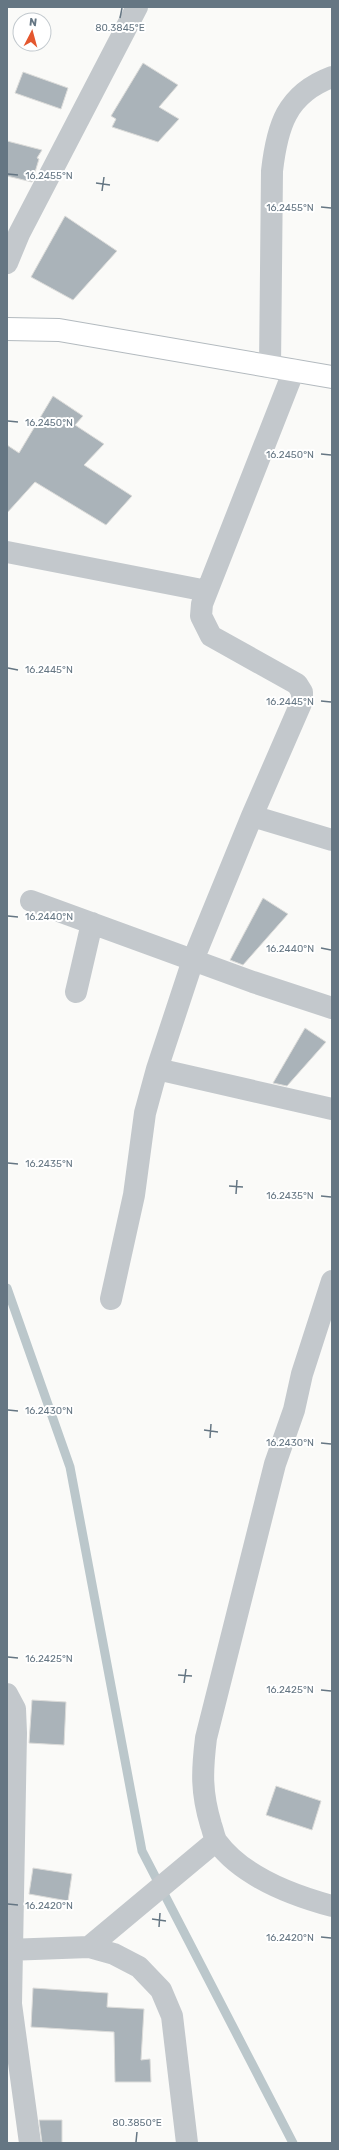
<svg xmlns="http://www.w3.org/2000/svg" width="339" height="2150" font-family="Rubik,sans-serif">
  <rect width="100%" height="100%" fill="#fafaf8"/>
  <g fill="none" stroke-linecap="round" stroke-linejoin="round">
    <!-- stream -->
    <path stroke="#bbc7cb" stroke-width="9" d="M 7,1288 L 70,1467 L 142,1851 L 293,2143"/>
  </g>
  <!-- building -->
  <path fill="#aab3b9" stroke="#dcdcda" d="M 143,63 L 178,85 L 159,107 L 179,119 L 158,142 L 112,127 L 116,119 L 111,116 Z
    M 23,72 L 68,88 L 61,109 L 15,93 Z
    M 7,141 L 42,150 L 37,158 L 39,159 L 32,182 L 7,176 Z
    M 65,216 L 117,251 L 73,300 L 31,277 Z
    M 53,396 L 83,416 L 75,425 L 104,444 L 84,465 L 132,496 L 106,525 L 35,482 L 7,513 L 7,445 L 19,453 Z
    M 263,898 L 288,914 L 243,965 L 230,960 Z
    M 305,1028 L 326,1042 L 287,1086 L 273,1083 Z
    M 32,1700 L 66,1702 L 64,1745 L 29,1743 Z
    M 276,1786 L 321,1801 L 312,1830 L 266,1815 Z
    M 33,1868 L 72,1874 L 68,1901 L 29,1894 Z
    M 33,1988 L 108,1993 L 107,2007 L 144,2009 L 141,2060 L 150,2059 L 151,2082 L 115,2082 L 114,2032 L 31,2027 Z
    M 39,2120 L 62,2120 L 62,2143 L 42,2143 Z"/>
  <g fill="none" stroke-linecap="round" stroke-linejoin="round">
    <defs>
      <path id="secondary" d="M 7,329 L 59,330 L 332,377"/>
    </defs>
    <!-- secondary casing -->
    <use href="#secondary" stroke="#b3babf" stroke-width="24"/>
    <!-- street -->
    <path stroke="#c3c8cc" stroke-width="22" d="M 7,263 L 19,234 L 137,7
      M 270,367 L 272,171 C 277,127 286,94 332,77
      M 7,552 L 207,591
      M 252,816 L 332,840
      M 31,901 L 253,982 L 332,1008
      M 76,992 L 92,923
      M 157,1069 L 332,1109
      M 332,1281 L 302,1374 L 294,1410 L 275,1464 L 206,1738 C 202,1771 201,1792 211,1825 C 213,1830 214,1838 217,1842 C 243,1877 291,1895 332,1906
      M 111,1299 L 134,1195 L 145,1113 L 157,1069 L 193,960 L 252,816 L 302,701 L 302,692 L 297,684 L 211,636 L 201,616 L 202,604 L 294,370
      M 7,1694 L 15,1709 L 16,1733 L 11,2004 L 30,2143
      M 89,1947 L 216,1841
      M 7,1950 L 89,1947 L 114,1954 L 139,1967 L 161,1990 L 172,2016 L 187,2143"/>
    <!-- secondary -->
    <use href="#secondary" stroke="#fff" stroke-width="22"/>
  </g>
  <!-- ticks -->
  <path fill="none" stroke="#657683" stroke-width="1.5" d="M 120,18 L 122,8M 8,174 L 18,175M 96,183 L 110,185M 102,191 L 104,177M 321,207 L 331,208M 8,421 L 18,422M 321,454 L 331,455M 8,668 L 18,670M 321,701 L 331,702M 8,916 L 18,917M 321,948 L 331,950M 8,1163 L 18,1164M 229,1186 L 243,1187M 236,1194 L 237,1180M 321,1196 L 331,1197M 8,1410 L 18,1411M 204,1430 L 218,1432M 210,1438 L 211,1424M 321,1443 L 331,1444M 8,1657 L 18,1658M 178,1675 L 192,1676M 184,1683 L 186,1669M 321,1690 L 331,1691M 8,1904 L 18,1905M 152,1919 L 166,1921M 159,1927 L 160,1913M 321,1937 L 331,1938M 136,2142 L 137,2132"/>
  <g font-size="10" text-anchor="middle" fill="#657683" stroke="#fff" stroke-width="4" stroke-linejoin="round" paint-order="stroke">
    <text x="120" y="31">80.3845°E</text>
    <text x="49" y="179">16.2455°N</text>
    <text x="290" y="211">16.2455°N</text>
    <text x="49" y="426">16.2450°N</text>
    <text x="290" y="458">16.2450°N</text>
    <text x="49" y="673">16.2445°N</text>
    <text x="290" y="705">16.2445°N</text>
    <text x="49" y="920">16.2440°N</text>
    <text x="290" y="952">16.2440°N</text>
    <text x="49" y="1167">16.2435°N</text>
    <text x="290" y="1199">16.2435°N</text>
    <text x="49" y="1414">16.2430°N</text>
    <text x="290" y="1446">16.2430°N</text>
    <text x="49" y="1662">16.2425°N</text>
    <text x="290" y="1693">16.2425°N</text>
    <text x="49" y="1909">16.2420°N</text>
    <text x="290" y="1941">16.2420°N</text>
    <text x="137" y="2126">80.3850°E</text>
  </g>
  <!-- border -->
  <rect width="339" height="2150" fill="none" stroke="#657683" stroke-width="16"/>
  <!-- north arrow -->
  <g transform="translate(32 32) rotate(6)"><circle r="19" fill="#ffffff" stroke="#c1c8cd"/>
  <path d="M0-3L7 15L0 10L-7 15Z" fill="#e4572e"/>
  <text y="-6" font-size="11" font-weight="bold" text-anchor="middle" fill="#657683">N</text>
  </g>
</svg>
